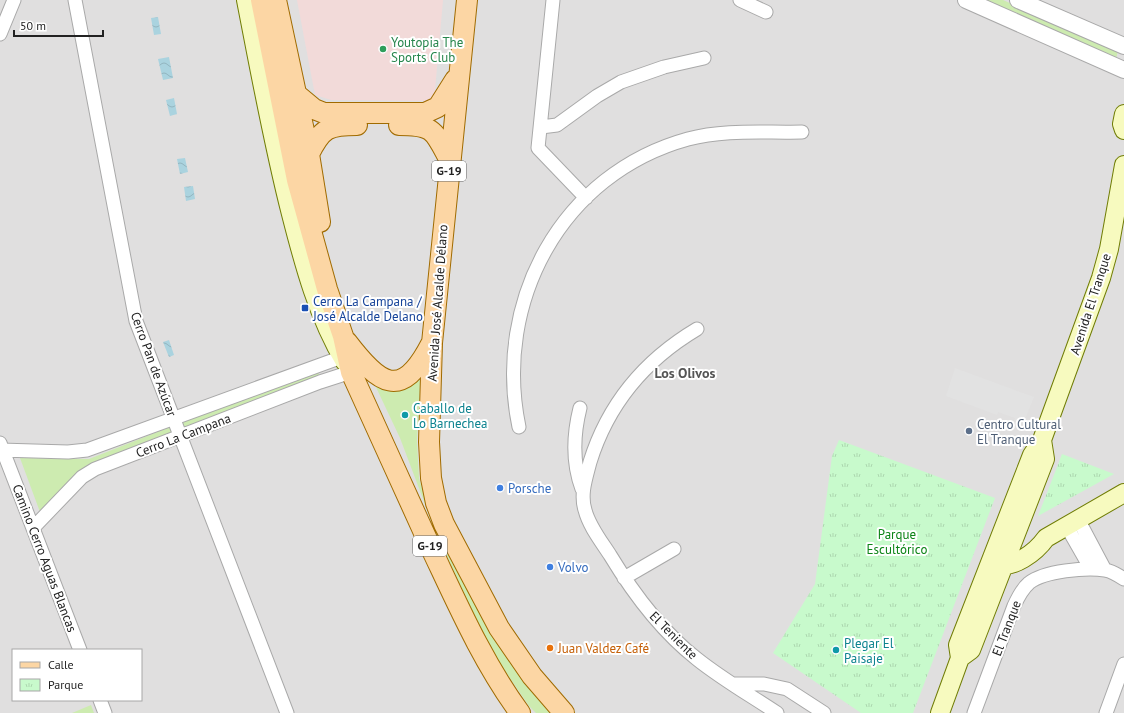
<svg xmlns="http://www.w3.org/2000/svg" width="1124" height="713" font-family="'PT Sans',sans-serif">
  <defs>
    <pattern id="park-tufts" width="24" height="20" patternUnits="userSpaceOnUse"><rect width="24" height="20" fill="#c8facc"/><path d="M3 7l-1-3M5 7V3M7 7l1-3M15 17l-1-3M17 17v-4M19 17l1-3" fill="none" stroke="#acd6af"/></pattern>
    <pattern id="water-waves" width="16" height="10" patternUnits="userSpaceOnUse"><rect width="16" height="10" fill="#aad3df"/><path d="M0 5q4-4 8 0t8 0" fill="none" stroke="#92b5bf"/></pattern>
  </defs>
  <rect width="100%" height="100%" fill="#f2efe9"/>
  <!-- residential -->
  <path fill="#e0dfdf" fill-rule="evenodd" d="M 0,0 L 1124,0 L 1124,713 L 0,713 ZM 13,650 L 141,650 L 141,700 L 13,700 Z"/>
  <!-- commercial -->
  <path fill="#f2dad9" d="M 297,0 L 443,0 L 434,101 L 331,100 L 315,95 Z"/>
  <!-- grass -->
  <path fill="#cdebb0" d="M 982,0 L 1003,0 L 1118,51 L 1116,59 Z
    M 317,369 L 320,377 L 92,463 L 40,512 L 20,458 L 89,459 Z
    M 421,375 L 417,440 L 419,478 L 426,502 L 551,713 L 536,713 L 529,706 L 499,662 L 476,619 L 434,528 L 400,438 L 374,383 Z
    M 91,705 L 94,713 L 72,713 Z"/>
  <!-- park -->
  <path fill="url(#park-tufts)" d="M 839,440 L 995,498 L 913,713 L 861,713 L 773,653 L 815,584 L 832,456 Z
    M 1062,454 L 1114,474 L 1038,516 Z"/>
  <!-- parking -->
  <path fill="#e2e2e2" d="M 955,368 L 1034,397 L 1023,424 L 1014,421 L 1015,418 L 998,412 L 997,415 L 946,396 Z"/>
  <!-- water -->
  <path fill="url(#water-waves)" d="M 158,17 L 161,34 L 154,35 L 151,18 Z
    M 169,57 L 173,78 L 163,80 L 158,59 Z
    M 174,98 L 177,114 L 170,116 L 166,100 Z
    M 185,158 L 188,172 L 180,174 L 177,159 Z
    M 193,186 L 195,199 L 186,201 L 184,187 Z
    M 169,340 L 174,355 L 169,357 L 163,342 Z"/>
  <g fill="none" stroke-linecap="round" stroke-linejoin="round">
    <defs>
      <path id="minor" d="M 75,0 L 136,321 L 287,713
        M 553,0 L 538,148 L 586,198
        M 740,0 L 766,12
        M 0,34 L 14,0
        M 541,127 L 557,125 L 597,96 L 621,82 L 664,67 L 704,58
        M 697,329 C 645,360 608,404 590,462 C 586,478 580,494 585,510 C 589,526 601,541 610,555 C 633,593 661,631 697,659 C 722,679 750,695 777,713
        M 580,408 C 573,436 572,462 582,489
        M 519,427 C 493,302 561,174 688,139 C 725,129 764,133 802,132
        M 0,443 L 80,650
        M 0,450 L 68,452 L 87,450 L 342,357
        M 1079,521 L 1105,570
        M 1067,527 L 1091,569
        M 33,528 L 82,477 L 95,469 L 320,382 L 351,372
        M 624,578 L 674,549
        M 732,684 L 764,684 L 787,689 L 824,713
        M 100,700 L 105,713
        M 974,713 L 1014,606 C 1018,597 1022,589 1029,583 C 1044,571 1086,567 1105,570 C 1111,571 1118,575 1124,579
        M 1106,713 L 1124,664"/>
      <path id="tertiary" d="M 966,0 L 1124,70
        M 1018,0 L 1124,46"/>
      <path id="secondary" d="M 246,0 C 260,72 273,144 291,214 C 304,265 318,317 345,362
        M 1124,114 L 1122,124 L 1124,130
        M 995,564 C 1013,570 1036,552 1046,538 L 1124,493
        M 960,658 L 971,650 L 1045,459 L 1042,440
        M 940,713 L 960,658 L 958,645 L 1032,455 L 1042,440 L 1101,278 L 1109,249 L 1124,165"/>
      <path id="primary" d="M 261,0 L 297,180 L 327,289 L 343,336 L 351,372 C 377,430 404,488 430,546 C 457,603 482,661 520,713
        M 276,0 L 309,154 L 320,222
        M 467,0 L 432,343 L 429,442 L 431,478 L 436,503 L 444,524 L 499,628 L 532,676 L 564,713
        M 296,94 L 314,109 L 324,113 L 425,113 L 438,107 L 455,80
        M 399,125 C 435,125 434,131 450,161
        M 309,154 C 322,128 328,125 357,125
        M 347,342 C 379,384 401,402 431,344"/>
    </defs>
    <!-- minor casing -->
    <use href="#minor" stroke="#a9a9a9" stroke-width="15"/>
    <!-- tertiary casing -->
    <use href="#tertiary" stroke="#a9a9a9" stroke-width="18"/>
    <!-- secondary casing -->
    <use href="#secondary" stroke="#707d05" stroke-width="20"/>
    <!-- primary casing -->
    <use href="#primary" stroke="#a06b00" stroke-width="22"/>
    <!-- minor -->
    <use href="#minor" stroke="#fff" stroke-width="13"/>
    <!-- tertiary -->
    <use href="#tertiary" stroke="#fff" stroke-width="16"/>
    <!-- secondary -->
    <use href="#secondary" stroke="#f7fabf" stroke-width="18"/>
    <!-- primary -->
    <use href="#primary" stroke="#fcd6a4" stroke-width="20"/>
  </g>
  <!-- markers -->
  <circle fill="#2e9e5b" stroke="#fff" stroke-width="1.5" cx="383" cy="49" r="4"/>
  <rect fill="#1a4fb4" stroke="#fff" stroke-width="1.5" x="301" y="304" width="8" height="8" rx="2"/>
  <g fill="#0f9aa8" stroke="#fff" stroke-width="1.5">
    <circle cx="405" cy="415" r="4"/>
    <circle cx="836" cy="650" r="4"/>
  </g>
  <circle fill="#5c6f8a" stroke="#fff" stroke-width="1.5" cx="969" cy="431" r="4"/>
  <g fill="#3f7fe0" stroke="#fff" stroke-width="1.5">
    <circle cx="500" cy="488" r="4"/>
    <circle cx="550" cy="567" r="4"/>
  </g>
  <circle fill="#e8710a" stroke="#fff" stroke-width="1.5" cx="550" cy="648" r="4"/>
  <g text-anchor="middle" stroke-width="4" stroke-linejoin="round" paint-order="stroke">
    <!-- shield labels -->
    <g fill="#fff" stroke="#646464" stroke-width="1">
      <rect x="432" y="161" width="34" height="20" rx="3"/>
      <rect x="413" y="536" width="34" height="20" rx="3"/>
    </g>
    <g font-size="12" font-weight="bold" fill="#222">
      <text x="449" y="175">G-19</text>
      <text x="430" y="550">G-19</text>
    </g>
    <!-- leisure labels -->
    <g font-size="13" fill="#27864d" stroke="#fff" text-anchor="start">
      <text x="391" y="47">Youtopia The<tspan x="391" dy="15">Sports Club</tspan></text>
    </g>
    <!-- transit labels -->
    <g font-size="13" fill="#164399" stroke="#fff" text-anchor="start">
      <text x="313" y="306">Cerro La Campana /<tspan x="313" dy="15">José Alcalde Delano</tspan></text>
    </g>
    <!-- street labels -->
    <g font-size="13" fill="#222" stroke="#fff">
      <text transform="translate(437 303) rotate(-86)" y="5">Avenida José Alcalde Délano</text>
      <text transform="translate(1090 304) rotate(-72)" y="5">Avenida El Tranque</text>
      <text transform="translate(154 364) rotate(70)" y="5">Cerro Pan de Azúcar</text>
      <text transform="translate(183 435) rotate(-21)" y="5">Cerro La Campana</text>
      <text transform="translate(45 558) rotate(69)" y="5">Camino Cerro Aguas Blancas</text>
      <text transform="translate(1006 628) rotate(-69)" y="5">El Tranque</text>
      <text transform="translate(674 635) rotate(45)" y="5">El Teniente</text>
    </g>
    <!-- culture labels -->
    <g font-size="13" fill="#0d838f" stroke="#fff" text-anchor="start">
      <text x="413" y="413">Caballo de<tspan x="413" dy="15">Lo Barnechea</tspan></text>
      <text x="844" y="648">Plegar El<tspan x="844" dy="15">Paisaje</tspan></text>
    </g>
    <!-- service labels -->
    <g font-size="13" fill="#4e5e75" stroke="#fff" text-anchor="start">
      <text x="977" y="429">Centro Cultural<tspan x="977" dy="15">El Tranque</tspan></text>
    </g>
    <!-- shop labels -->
    <g font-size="13" fill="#366cbe" stroke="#fff" text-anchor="start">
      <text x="508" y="493">Porsche</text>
      <text x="558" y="572">Volvo</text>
    </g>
    <!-- park labels -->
    <g font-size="13" fill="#0c8416" stroke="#fff">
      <text x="897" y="539">Parque<tspan x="897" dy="15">Escultórico</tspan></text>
    </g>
    <!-- food labels -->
    <g font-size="13" fill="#c56008" stroke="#fff" text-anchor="start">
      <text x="558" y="653">Juan Valdez Café</text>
    </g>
    <!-- neighbourhood labels -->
    <g font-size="14" font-weight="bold" fill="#555" stroke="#fff">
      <text x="685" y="378">Los Olivos</text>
    </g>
  </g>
  <!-- legend -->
  <rect x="12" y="649" width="130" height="52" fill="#ffffff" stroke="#a7a7a7"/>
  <rect x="20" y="662" width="20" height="6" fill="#fcd6a4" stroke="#a7a7a7"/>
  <text x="48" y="669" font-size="12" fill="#222222">Calle</text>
  <rect x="20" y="679" width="20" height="12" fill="url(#park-tufts)" stroke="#a7a7a7"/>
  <text x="48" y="689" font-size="12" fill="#222222">Parque</text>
  <!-- scale -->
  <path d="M14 30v6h89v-6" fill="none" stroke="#222222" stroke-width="2"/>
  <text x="20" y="30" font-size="12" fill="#222222" stroke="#ffffff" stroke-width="3" paint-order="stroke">50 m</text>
</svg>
